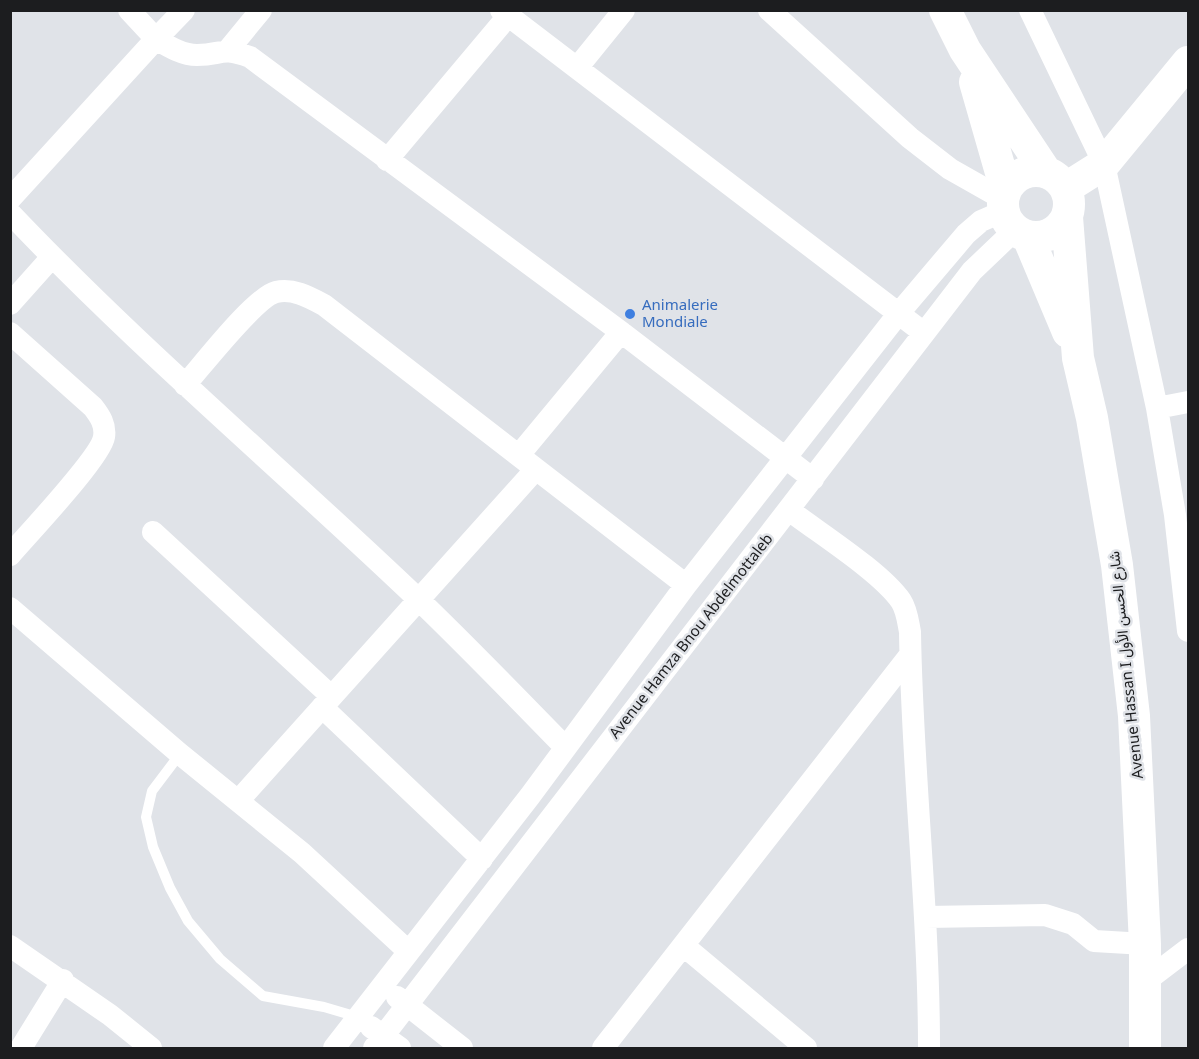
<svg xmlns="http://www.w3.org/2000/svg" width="1199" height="1059" font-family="'Noto Sans',Vazirmatn,sans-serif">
  <rect width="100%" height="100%" fill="#e0e3e8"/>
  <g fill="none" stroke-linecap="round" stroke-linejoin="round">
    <!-- lane -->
    <path stroke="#fff" stroke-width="10" d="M 180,754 L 152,791 L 146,817 L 153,847 L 170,888 L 188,921 L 220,959 L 263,996 L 324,1007 L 358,1017"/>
    <!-- street -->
    <path stroke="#fff" stroke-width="22" d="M 184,10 L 156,39 C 168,46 182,55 197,55 C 223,55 220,46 250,57 L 621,332 L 813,479
      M 501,10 L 924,333
      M 769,10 L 910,138 L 950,169 L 1003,199
      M 1030,10 L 1104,164 L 1157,408 L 1175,515 L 1188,631
      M 229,49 L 261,10
      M 577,68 L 624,10
      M 387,160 L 508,16
      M 10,199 L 156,39 L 129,10
      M 10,213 C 139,349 283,470 418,599 C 468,647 516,697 565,747
      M 10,304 L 52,257
      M 10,333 L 93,407 C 100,416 106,425 104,437 C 101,457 28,534 10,555
      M 185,385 C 202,366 255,297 276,292 C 293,288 309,297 324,305 L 686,585
      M 1157,408 L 1188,402
      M 519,455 L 621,332
      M 789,510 C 819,533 881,572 901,601 C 907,610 908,622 910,632 C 912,771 929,909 929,1048
      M 153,532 L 331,696
      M 10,608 L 180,754 L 302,853 L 408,951
      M 322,707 L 482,859
      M 238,801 L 536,469
      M 926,917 L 1045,915 L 1073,924 L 1094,941 L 1145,944
      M 10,946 L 110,1015 L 151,1048
      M 684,946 L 806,1048
      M 1146,981 L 1188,949
      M 397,997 L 462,1048
      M 371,1027 L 400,1048
      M 21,1048 L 63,980
      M 334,1048 L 530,796 L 686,585 L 899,313 L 966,234 L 981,221 L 1004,211
      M 374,1048 L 972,271 L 1015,230
      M 603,1048 L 910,655"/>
    <!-- secondary -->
    <path stroke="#fff" stroke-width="32" d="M 945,10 L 965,50 L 1046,172
      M 975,82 L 1006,190
      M1003 204a33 33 0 1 1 66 0a33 33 0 1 1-66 0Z
      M 1066,188 L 1104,164 L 1188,62
      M 1067,217 L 1078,358 L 1092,418 L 1117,565 L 1134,716 L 1145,944 L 1145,1048
      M 1028,237 L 1068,332"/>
  </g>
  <!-- markers -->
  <circle fill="#3f7fe0" stroke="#e0e3e8" stroke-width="2" cx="630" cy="314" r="6"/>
  <g text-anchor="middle" stroke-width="5" stroke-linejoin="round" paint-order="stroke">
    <!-- shop labels -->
    <g font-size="15" fill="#366cbe" stroke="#e0e3e8" text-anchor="start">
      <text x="642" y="310">Animalerie<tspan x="642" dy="17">Mondiale</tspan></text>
    </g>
    <!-- street labels -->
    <g font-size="15" fill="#1c1d1f" stroke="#e0e3e8">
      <text transform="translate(691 636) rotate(-52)" y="5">Avenue Hamza Bnou Abdelmottaleb</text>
      <text transform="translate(1126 665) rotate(-96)" y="5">Avenue Hassan I شارع الحسن الأول</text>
    </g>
  </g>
  <!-- border -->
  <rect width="1199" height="1059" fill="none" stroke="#1c1d1f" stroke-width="24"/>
</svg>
